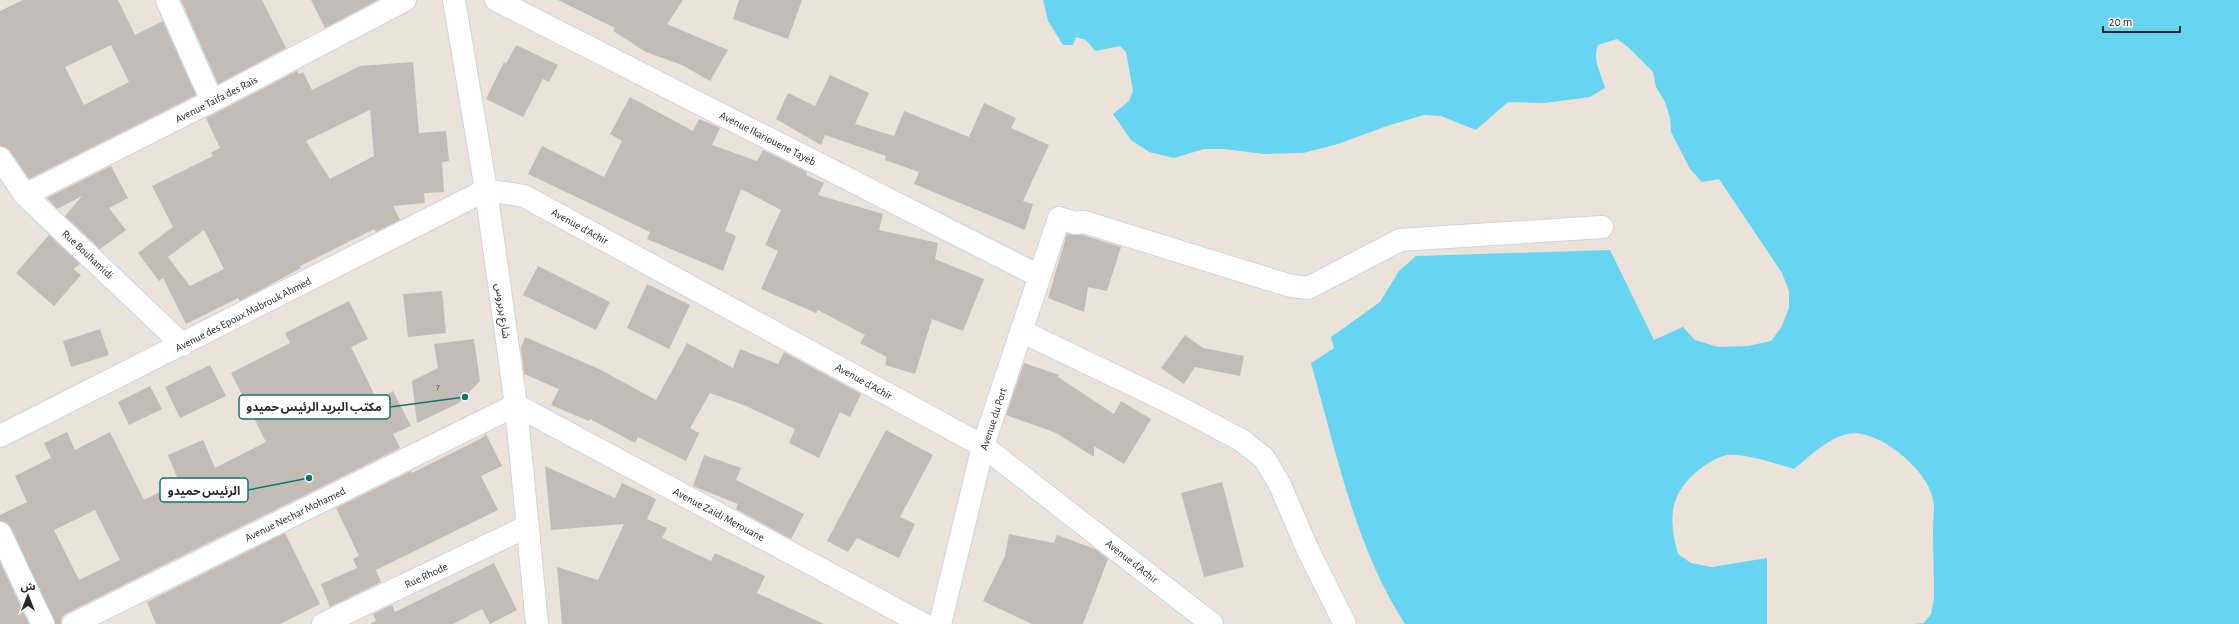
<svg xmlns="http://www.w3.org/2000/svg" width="2239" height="624" font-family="'Alegreya Sans','Noto Sans Arabic',sans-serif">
  <rect width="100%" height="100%" fill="#ebe2d9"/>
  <!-- water -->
  <path fill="#67d5f2" d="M 1043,0 L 2239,0 L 2239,624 L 1913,624 L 1924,623 L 1931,614 L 1934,599 C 1934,576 1933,552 1933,529 C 1933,519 1935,508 1933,499 C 1928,470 1877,427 1847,434 C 1828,438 1809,457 1794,469 C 1776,464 1745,453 1727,455 C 1717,457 1708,463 1700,469 C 1669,493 1668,518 1678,554 L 1691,563 L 1712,567 L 1767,558 L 1767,624 L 1405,624 C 1355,547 1336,451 1311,363 L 1334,348 L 1331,337 L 1380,302 L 1399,271 L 1416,256 L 1610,250 L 1654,340 L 1683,327 L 1695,340 L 1718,347 L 1748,346 L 1771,341 L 1781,328 L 1789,308 L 1789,291 L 1782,273 L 1719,179 L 1702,182 L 1690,169 L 1671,132 L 1670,118 L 1665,102 L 1656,87 L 1653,72 L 1628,47 L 1617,39 L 1598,45 C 1592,61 1601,72 1605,88 L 1590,97 L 1545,103 L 1508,102 L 1476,130 L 1441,116 L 1424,115 L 1387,126 L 1338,144 L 1303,153 L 1264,154 L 1224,149 L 1204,149 L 1174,158 L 1149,152 L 1131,140 L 1113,114 L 1129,101 L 1133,91 L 1126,52 L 1120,46 L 1095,51 L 1086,40 L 1076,37 L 1073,45 L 1063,45 L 1048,21 Z"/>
  <!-- building -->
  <path fill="#c3bcb6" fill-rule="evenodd" d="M 23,0 L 118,0 L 135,35 L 163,21 L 196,95 L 29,179 L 10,151 L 0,146 L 0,11 ZM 111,45 L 129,82 L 84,105 L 65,67 Z
    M 181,0 L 262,0 L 286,48 L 218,84 Z
    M 311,0 L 378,0 L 325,28 Z
    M 558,0 L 683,0 L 667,24 L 728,50 L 710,81 L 682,65 L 646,52 L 613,31 L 615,28 Z
    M 739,0 L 802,0 L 788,39 L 733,19 Z
    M 516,45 L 558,65 L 549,82 L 543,79 L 523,117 L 486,99 L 504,62 L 506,64 Z
    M 413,62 L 419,133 L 446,131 L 449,161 L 442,162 L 444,192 L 424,193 L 425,203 L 393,206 L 400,220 L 376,232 L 374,229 L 300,266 L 301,268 L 240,301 L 238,298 L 186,324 L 163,278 L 159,281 L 138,253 L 173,227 L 152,186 L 213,156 L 211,153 L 220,148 L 206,118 L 297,71 L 299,74 L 303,72 L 312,90 L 360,66 ZM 370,110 L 374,156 L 330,179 L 306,141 ZM 204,230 L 224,269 L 190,286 L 168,257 Z
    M 830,75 L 869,93 L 855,124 L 894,136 L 904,111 L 969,137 L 984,103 L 1016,118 L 1011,128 L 1049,145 L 1023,201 L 1033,204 L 1025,230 L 914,184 L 919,172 L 885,160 L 886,156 L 825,135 L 821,145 L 776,119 L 788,93 L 815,106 Z
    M 630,97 L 693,131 L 699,119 L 720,128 L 712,145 L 757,161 L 763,150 L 807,172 L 806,175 L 824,183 L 818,195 L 883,214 L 879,230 L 938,243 L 935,259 L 984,279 L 963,331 L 932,319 L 915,374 L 885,365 L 887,357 L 860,343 L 865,335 L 818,310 L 816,313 L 761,289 L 778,251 L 765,245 L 781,210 L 741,189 L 725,231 L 736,236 L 723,271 L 647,239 L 650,232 L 528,174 L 542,146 L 604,177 L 622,141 L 610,134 Z
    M 111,166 L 128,198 L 109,208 L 126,230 L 100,249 L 65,216 L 82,196 L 57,209 L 47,198 Z
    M 1067,234 L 1083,235 L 1121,247 L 1107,291 L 1088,287 L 1084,312 L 1048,298 Z
    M 49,235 L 80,264 L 73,269 L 81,275 L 54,306 L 16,273 Z
    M 538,266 L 610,302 L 596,330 L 523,295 Z
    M 647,284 L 690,305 L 669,349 L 627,328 Z
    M 442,291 L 446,333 L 408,337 L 403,294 Z
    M 349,301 L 368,339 L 351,347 L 377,400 L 393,391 L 411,426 L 393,434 L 400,448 L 67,613 L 62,617 L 61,624 L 55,624 L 11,528 L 7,523 L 0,521 L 0,515 L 27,502 L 15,476 L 51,458 L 44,443 L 67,432 L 75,450 L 110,432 L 144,500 L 179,482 L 168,455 L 203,440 L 215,468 L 266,442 L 231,373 L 290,343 L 285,333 ZM 95,510 L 120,560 L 79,580 L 54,530 Z
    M 100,329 L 109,355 L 71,367 L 63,341 Z
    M 1185,335 L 1203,348 L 1244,356 L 1240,376 L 1195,367 L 1184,384 L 1161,368 Z
    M 525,337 L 599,369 L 656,400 L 687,343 L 733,368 L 740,349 L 778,364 L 784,352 L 861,394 L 850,417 L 840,412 L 819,458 L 789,443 L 795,429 L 746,406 L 710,393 L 690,428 L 699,433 L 686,461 L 638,437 L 635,443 L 590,419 L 589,421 L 551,405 L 559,389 L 524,374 L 521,348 Z
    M 474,339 L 480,381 L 459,403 L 417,423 L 412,381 L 438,368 L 434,344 Z
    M 1024,363 L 1059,375 L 1058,377 L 1114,414 L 1121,401 L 1151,419 L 1124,464 L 1094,446 L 1094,457 L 1056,433 L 1006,415 Z
    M 210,365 L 226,396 L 180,418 L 165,387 Z
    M 150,386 L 162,409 L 129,425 L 118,402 Z
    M 886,430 L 933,455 L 900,517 L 915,524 L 899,558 L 857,538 L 848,552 L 827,541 Z
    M 486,434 L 502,466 L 481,476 L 498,510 L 376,570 L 381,582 L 330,607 L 321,584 L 357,568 L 353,559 L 359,556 L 336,508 L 411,471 L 412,473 L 482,438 Z
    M 704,455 L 741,468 L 736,480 L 804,514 L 791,539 L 736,509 L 738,504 L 693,486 Z
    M 545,466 L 615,498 L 622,483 L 656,499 L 647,519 L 667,528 L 662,538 L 711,561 L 715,553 L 765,576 L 757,593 L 824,624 L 562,624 L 557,567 L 598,580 L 624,524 L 551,530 Z
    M 1222,482 L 1244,567 L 1204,577 L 1181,493 Z
    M 285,533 L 320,604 L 280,624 L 156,624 L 147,602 Z
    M 1009,534 L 1054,543 L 1057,535 L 1095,549 L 1108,559 L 1083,624 L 1032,624 L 983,601 L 1005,556 Z
    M 0,562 L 29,624 L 0,624 Z
    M 494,563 L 517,610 L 490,624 L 482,609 L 453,624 L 370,624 L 376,621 L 373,614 L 392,605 L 395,612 Z"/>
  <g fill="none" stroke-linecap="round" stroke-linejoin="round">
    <defs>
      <path id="minor" d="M 167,0 L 212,101
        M 454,0 L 486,190 L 516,405 L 537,624
        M 496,0 L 1039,276
        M 0,158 L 25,195 L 183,345
        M 25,195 L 212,101 L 405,0
        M 1021,331 L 1171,403 L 1241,440 L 1264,458 L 1280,485 L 1307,548 L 1345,624
        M 0,436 L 486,190 L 524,196 L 983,446 L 1212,624
        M 0,533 L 43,624
        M 73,624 L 516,405 L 923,624
        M 323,624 L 528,526
        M 940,624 L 983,446 L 1059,218 L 1075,223 L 1084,222 L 1291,286 L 1308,288 L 1400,240 L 1602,227"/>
    </defs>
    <!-- minor casing -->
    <use href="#minor" stroke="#ced3e2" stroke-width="24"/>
    <!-- minor -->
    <use href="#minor" stroke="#fff" stroke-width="22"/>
  </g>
  <g text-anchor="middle" stroke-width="3.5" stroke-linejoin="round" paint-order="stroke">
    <!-- number labels -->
    <g font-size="9" fill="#4f4d4c">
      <text x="438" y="390">7</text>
    </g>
    <!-- street labels -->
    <g font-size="11" fill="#282828" stroke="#fff">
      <text transform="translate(216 99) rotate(-27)" y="4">Avenue Taifa des Raïs</text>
      <text transform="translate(768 138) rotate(27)" y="4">Avenue Ikariouene Tayeb</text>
      <text transform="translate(580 226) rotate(29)" y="4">Avenue d'Achir</text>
      <text transform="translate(88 254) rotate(43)" y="4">Rue Bouhamidi</text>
      <text transform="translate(503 311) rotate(82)" y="4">شارع بربروس</text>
      <text transform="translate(243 314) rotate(-27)" y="4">Avenue des Epoux Mabrouk Ahmed</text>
      <text transform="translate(864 381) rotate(29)" y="4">Avenue d'Achir</text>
      <text transform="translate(993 419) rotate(-72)" y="4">Avenue du Port</text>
      <text transform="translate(295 514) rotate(-26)" y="4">Avenue Nechar Mohamed</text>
      <text transform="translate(719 514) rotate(28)" y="4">Avenue Zaidi Merouane</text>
      <text transform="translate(1132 561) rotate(38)" y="4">Avenue d'Achir</text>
      <text transform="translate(426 575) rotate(-25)" y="4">Rue Rhode</text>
    </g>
  </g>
  <!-- callouts -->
  <path fill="none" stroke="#0f766e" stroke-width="1.5" d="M465 397L390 407M309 478L248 490"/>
  <g fill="#0f766e" stroke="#fff" stroke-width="1.5">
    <circle cx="465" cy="397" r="4"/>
    <circle cx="309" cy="478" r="4"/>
  </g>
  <g fill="#fff" stroke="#0f766e" stroke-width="1.5">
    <rect x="239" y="395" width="151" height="24" rx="4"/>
    <rect x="160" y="478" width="88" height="24" rx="4"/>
  </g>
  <g font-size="12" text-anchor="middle" font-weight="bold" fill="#282828">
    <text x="314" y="411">مكتب البريد الرئيس حميدو</text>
    <text x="204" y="495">الرئيس حميدو</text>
  </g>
  <!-- north arrow -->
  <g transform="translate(28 596)" stroke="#ffffff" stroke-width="3" paint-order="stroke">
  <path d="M0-3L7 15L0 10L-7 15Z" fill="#282828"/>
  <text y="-6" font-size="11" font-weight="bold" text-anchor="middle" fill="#282828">ش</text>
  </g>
  <!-- scale -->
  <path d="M2103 26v6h77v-6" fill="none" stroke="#282828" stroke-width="2"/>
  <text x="2109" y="26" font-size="12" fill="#282828" stroke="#ffffff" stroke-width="3" paint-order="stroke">20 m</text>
</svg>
